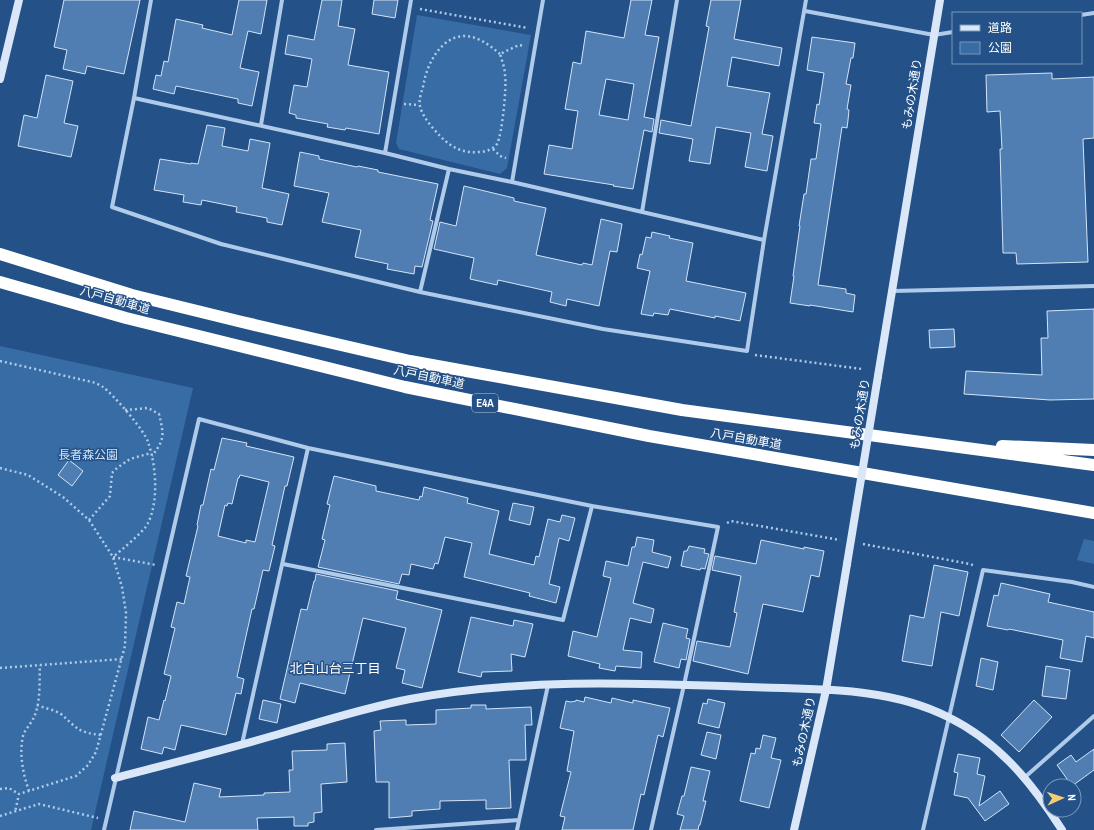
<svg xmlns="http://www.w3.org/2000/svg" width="1094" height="830" font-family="'Archivo Narrow','Noto Sans JP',sans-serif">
  <rect width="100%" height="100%" fill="#235188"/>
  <!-- green -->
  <path fill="#386ca5" d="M 417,15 L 531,35 L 507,168 L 500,174 L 399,149 L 396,143 Z
    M 0,346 L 193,388 L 91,830 L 0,830 Z
    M 1084,539 L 1094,541 L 1094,564 L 1077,560 Z"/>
  <!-- building -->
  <path fill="#507eb2" stroke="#d3e4f7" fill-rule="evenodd" d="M 64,0 L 140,0 L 124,74 L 87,66 L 85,74 L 63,69 L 67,50 L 54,47 Z
    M 239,0 L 267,0 L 261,34 L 248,31 L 240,68 L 259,72 L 252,106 L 238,103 L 238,99 L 176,86 L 174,94 L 153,89 L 156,75 L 161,76 L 164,61 L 168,62 L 176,19 L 203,25 L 202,28 L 232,35 Z
    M 322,0 L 342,0 L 338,26 L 355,29 L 348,65 L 389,72 L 379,134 L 346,128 L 345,130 L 327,127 L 328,124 L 296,118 L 296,115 L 289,113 L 294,85 L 307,87 L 312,59 L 285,54 L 288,35 L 314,40 Z
    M 374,0 L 398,0 L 395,18 L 372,14 Z
    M 631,0 L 652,0 L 645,35 L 659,37 L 644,117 L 654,119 L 652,132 L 644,130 L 633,189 L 613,186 L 614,185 L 544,174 L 549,145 L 572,149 L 578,111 L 565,109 L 573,62 L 581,64 L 586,31 L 624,38 ZM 606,79 L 634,84 L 628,120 L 599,115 Z
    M 711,0 L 741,0 L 734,39 L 782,48 L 779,66 L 732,57 L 727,86 L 770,93 L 762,134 L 773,136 L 767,171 L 745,167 L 751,133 L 716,127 L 710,164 L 689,161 L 693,139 L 659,133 L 661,120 L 691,126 L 709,27 L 706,26 Z
    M 812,37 L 855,43 L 853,58 L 851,58 L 846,84 L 851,85 L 847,109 L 849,110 L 848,120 L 847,128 L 842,127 L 818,285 L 846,289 L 846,293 L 855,295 L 853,312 L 810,305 L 810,306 L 790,303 L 794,276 L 793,276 L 800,226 L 799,226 L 804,194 L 806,194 L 811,159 L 816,159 L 821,124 L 814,123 L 817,104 L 819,105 L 824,73 L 807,70 Z
    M 1052,73 L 1052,79 L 1094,77 L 1094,138 L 1083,139 L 1088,262 L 1017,264 L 1016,253 L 1003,253 L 1000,149 L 1002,149 L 1000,111 L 987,112 L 986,75 Z
    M 46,75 L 73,81 L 64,123 L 78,126 L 71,157 L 18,146 L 24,115 L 37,118 Z
    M 207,125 L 225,128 L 222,146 L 248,151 L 250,139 L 270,143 L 262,188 L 289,194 L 282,225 L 267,222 L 267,218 L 236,212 L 237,207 L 202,200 L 201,205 L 183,202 L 184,195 L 154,190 L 160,159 L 191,164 L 191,163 L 198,164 Z
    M 300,152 L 319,156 L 319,159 L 357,167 L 358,166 L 378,170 L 378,172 L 438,184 L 430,220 L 433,221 L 422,267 L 415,266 L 414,274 L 387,269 L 388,264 L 355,257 L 361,230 L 322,222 L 329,193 L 294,186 Z
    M 464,186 L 514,198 L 514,201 L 546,208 L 536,255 L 582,265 L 583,263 L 592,265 L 601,219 L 622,224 L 617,252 L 610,251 L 599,306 L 567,299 L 566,306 L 550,302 L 552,292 L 498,280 L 497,285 L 470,279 L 474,258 L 434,249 L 440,222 L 456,226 Z
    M 652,232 L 670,236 L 669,238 L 693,243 L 686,281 L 746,293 L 740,321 L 715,316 L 715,318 L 670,309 L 668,315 L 654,313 L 653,316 L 641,314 L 650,271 L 637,268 L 640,254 L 642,255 L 646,237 L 651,238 Z
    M 1094,309 L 1094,399 L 1050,400 L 964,394 L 966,371 L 1042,375 L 1041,338 L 1048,338 L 1047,311 Z
    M 954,329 L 955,347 L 930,348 L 929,330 Z
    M 222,438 L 247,443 L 246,446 L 294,457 L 287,486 L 285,486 L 272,545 L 275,546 L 269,571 L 263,570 L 254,609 L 252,609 L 237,677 L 244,679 L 241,694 L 236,693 L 226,735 L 181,725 L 175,750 L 164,747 L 162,754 L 141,749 L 148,717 L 159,720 L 164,700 L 165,701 L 171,676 L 164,674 L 175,628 L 171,627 L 177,602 L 184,604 L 190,577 L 186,576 L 198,526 L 197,525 L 201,505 L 203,505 L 211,469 L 214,470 ZM 240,475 L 269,482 L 255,542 L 246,540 L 246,543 L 218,536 L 225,505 L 227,506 L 228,503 L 232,504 L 238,478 L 239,478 Z
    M 69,460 L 83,471 L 72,486 L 58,475 Z
    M 334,476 L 376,486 L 376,491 L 419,500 L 420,496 L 422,497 L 424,487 L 468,498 L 467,503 L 499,511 L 489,554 L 534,565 L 536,556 L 539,557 L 548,519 L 560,522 L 562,515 L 575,518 L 569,541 L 559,538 L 549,584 L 560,587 L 556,603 L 529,596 L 530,593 L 464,577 L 472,543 L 445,537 L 438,564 L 435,563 L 433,569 L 411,564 L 409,575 L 402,574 L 399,584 L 318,567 L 325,540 L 322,539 L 330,505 L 327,504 Z
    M 513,503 L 534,507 L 530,525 L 509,520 Z
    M 637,537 L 654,540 L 652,552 L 671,557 L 668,568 L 643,562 L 633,603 L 654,609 L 651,623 L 630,618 L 623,650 L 642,652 L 641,668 L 616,666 L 615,671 L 599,668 L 600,664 L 568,656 L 573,631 L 597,637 L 611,578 L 603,576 L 606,561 L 628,566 L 632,547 L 635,547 Z
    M 761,540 L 804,549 L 804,547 L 824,551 L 819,577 L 811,575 L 803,612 L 763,604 L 748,674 L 693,661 L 697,641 L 730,647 L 737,613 L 734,612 L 741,576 L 712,570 L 715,556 L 756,564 Z
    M 689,546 L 705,549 L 704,553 L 709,554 L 705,569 L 701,568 L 700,570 L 681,566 L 684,551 L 687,551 Z
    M 934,565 L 968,572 L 959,616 L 941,612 L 932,666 L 902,661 L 910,615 L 924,618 Z
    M 316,574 L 398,591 L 396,599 L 442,610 L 422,688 L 402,683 L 405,670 L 396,668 L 406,628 L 363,618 L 345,694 L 300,683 L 295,703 L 280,699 L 301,609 L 307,610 L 314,581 L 315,581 Z
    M 1001,583 L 1050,594 L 1048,602 L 1094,612 L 1094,638 L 1086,636 L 1082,662 L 1060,658 L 1063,640 L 1009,629 L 1008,630 L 987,626 L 994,595 L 998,596 Z
    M 471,617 L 513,626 L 514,620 L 533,624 L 525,657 L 511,654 L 512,671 L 482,672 L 481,677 L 458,672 Z
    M 663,623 L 688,629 L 686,638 L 690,639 L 686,660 L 681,659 L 679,668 L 654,662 Z
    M 981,658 L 998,662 L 993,690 L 976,686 Z
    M 1046,666 L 1070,670 L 1066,699 L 1042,696 Z
    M 585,697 L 611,703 L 612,698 L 633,703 L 633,700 L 670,708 L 663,737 L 658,735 L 644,795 L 641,794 L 633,830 L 562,830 L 565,817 L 560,816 L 571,772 L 567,771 L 574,731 L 560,728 L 566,701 L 571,702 L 576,701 L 576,700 L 584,702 Z
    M 708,699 L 725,703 L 719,728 L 698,723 L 703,703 L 707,704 Z
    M 263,700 L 281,704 L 277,723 L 259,719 Z
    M 1034,700 L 1052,717 L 1019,752 L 1001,735 Z
    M 471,705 L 486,705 L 486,709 L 531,707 L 532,725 L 525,725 L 526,760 L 509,760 L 511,808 L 486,809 L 486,800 L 440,801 L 440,809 L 412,811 L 412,816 L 389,818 L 389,782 L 376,782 L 374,731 L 381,730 L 380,721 L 406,720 L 406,725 L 436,724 L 436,710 L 471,708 Z
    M 707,732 L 721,735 L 716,759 L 701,755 Z
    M 763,735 L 776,738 L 771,758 L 781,760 L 769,808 L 740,801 L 751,753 L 755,754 L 756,748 L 760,749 Z
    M 345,743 L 347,782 L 321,784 L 322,812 L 314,813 L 314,822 L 308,823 L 308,826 L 294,826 L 294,817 L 257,818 L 258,830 L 130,830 L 134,811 L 185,822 L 194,783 L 221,789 L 219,797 L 264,795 L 264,793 L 290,792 L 289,770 L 293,770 L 292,751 L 327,750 L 327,744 Z
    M 1094,749 L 1094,770 L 1072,786 L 1057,765 L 1071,755 L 1076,762 Z
    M 958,754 L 980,758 L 977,774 L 985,776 L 979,806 L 1000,791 L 1009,804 L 985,821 L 968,798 L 954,795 L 958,773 L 954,772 Z
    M 691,767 L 710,771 L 703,801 L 706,801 L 700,825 L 699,825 L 698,830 L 680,830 L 684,816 L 677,814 L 682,796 L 684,796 Z"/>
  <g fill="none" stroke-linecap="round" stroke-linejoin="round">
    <!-- path -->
    <path stroke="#afcbe9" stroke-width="2.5" stroke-dasharray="2 3" stroke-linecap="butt" d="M 420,9 L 528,28
      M 500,54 C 494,49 487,43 480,40 C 450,25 429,56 424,82 C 423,89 418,99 420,106 C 422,118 440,137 449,144 C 458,150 467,153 478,152 C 485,152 492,150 497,144 C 502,135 507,86 505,75 C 505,68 502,61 500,54 L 519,45 L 525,46
      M 404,104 L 419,105
      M 493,149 L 500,156 L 506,158
      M 755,355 L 862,369
      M 0,361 L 92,382 C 96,383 100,385 103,387 C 113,394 145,431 148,442 C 156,464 159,501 148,523 C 145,531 120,551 113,557 L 156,565
      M 125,410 L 148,408 L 159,414 C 164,435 165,439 152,456
      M 0,468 L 28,475 L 63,497 L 89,520 L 113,557 L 122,587 L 126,613 L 125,646 L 96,752 L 88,765 L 76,776 L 19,794 L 15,812
      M 89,520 L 110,496 L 112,473 L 117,468 L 130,459 L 151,453
      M 727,523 L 731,521 L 840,540
      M 863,544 L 970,564 L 975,566
      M 0,668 L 122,659
      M 37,705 C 44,708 55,710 61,714 C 77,728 78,733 102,735
      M 0,789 L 9,788 L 19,794
      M 29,791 C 23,774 19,754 23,736 C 25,729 31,724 34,717 C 41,702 39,682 40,665
      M 0,816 L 39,804 L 98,818"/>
    <!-- street -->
    <path stroke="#afcbe9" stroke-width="4" d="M 151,0 L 134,98 L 112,207 L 221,244 L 420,292 L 603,329 L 747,351 L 764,240 L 806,0
      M 805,11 L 934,35 L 953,32
      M 1081,15 L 1094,13
      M 134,98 L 385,153 L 449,169 L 512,182 L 764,240
      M 261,125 L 282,0
      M 385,153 L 411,0
      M 512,182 L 543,0
      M 642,212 L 677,0
      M 893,291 L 1094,286
      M 420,292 L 449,169
      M 283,564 L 563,620 L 592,506
      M 242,744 L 308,448
      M 1024,778 L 1094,716
      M 104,830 L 199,419 L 308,448 L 592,506 L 718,527 L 684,685 L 651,830
      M 376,830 L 519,820
      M 517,830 L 548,685
      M 923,830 L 983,570 L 1072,582 L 1094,587"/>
    <!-- secondary -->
    <path stroke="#dae7f8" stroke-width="8" d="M 0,79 L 19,0
      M 878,376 L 940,0
      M 115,778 C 168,764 220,751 272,736 C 317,723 363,708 410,699 C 521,678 636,683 749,687 C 816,690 887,686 948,717 C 999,742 1032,783 1062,830
      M 794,830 L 826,690 L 847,564"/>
    <!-- highway -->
    <path stroke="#fff" stroke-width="12" d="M 0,254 L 132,295 L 242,322 L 410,361 L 682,410 L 1094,465
      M 0,282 L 126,318 L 405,387 L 649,436 L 1094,513
      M 1002,446 L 1094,450"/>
    <!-- secondary-bridge -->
    <path stroke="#dae7f8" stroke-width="8" d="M 847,564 L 878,376"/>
  </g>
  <g text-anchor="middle" stroke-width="3" stroke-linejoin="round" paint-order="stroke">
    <!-- shield labels -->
    <rect fill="#235188" stroke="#bdcbdb" stroke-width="1" x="472" y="394" width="26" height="18" rx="3"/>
    <g font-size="11" font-weight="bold" fill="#fff">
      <text x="485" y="407">E4A</text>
    </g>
    <!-- street labels -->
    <g font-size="12" fill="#fff" stroke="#235188">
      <text transform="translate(912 94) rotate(-81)" y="4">もみの木通り</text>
      <text transform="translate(115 300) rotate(16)" y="4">八戸自動車道</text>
      <text transform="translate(429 377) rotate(12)" y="4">八戸自動車道</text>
      <text transform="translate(860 414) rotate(-81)" y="4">もみの木通り</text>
      <text transform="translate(746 439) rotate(10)" y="4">八戸自動車道</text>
      <text transform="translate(804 732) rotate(-78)" y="4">もみの木通り</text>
    </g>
    <!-- park labels -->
    <g font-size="12" fill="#d3e4f7" stroke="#235188">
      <text x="88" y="459">長者森公園</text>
    </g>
    <!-- neighbourhood labels -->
    <g font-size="13" fill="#fff" stroke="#235188">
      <text x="335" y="673">北白山台三丁目</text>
    </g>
  </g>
  <!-- legend -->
  <rect x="952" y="12" width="130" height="52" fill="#235188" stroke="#7b97b8"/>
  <rect x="960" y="25" width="20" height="6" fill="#dae7f8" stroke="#7b97b8"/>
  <text x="988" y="32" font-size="12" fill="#ffffff">道路</text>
  <rect x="960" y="42" width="20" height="12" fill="#386ca5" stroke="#7b97b8"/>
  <text x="988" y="52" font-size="12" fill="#ffffff">公園</text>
  <!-- north arrow -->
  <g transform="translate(1062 798) rotate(87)"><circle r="19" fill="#235188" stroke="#7b97b8"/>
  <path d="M0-3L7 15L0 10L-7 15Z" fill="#f4cc72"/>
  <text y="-6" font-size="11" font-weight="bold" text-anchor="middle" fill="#ffffff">N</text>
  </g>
</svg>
